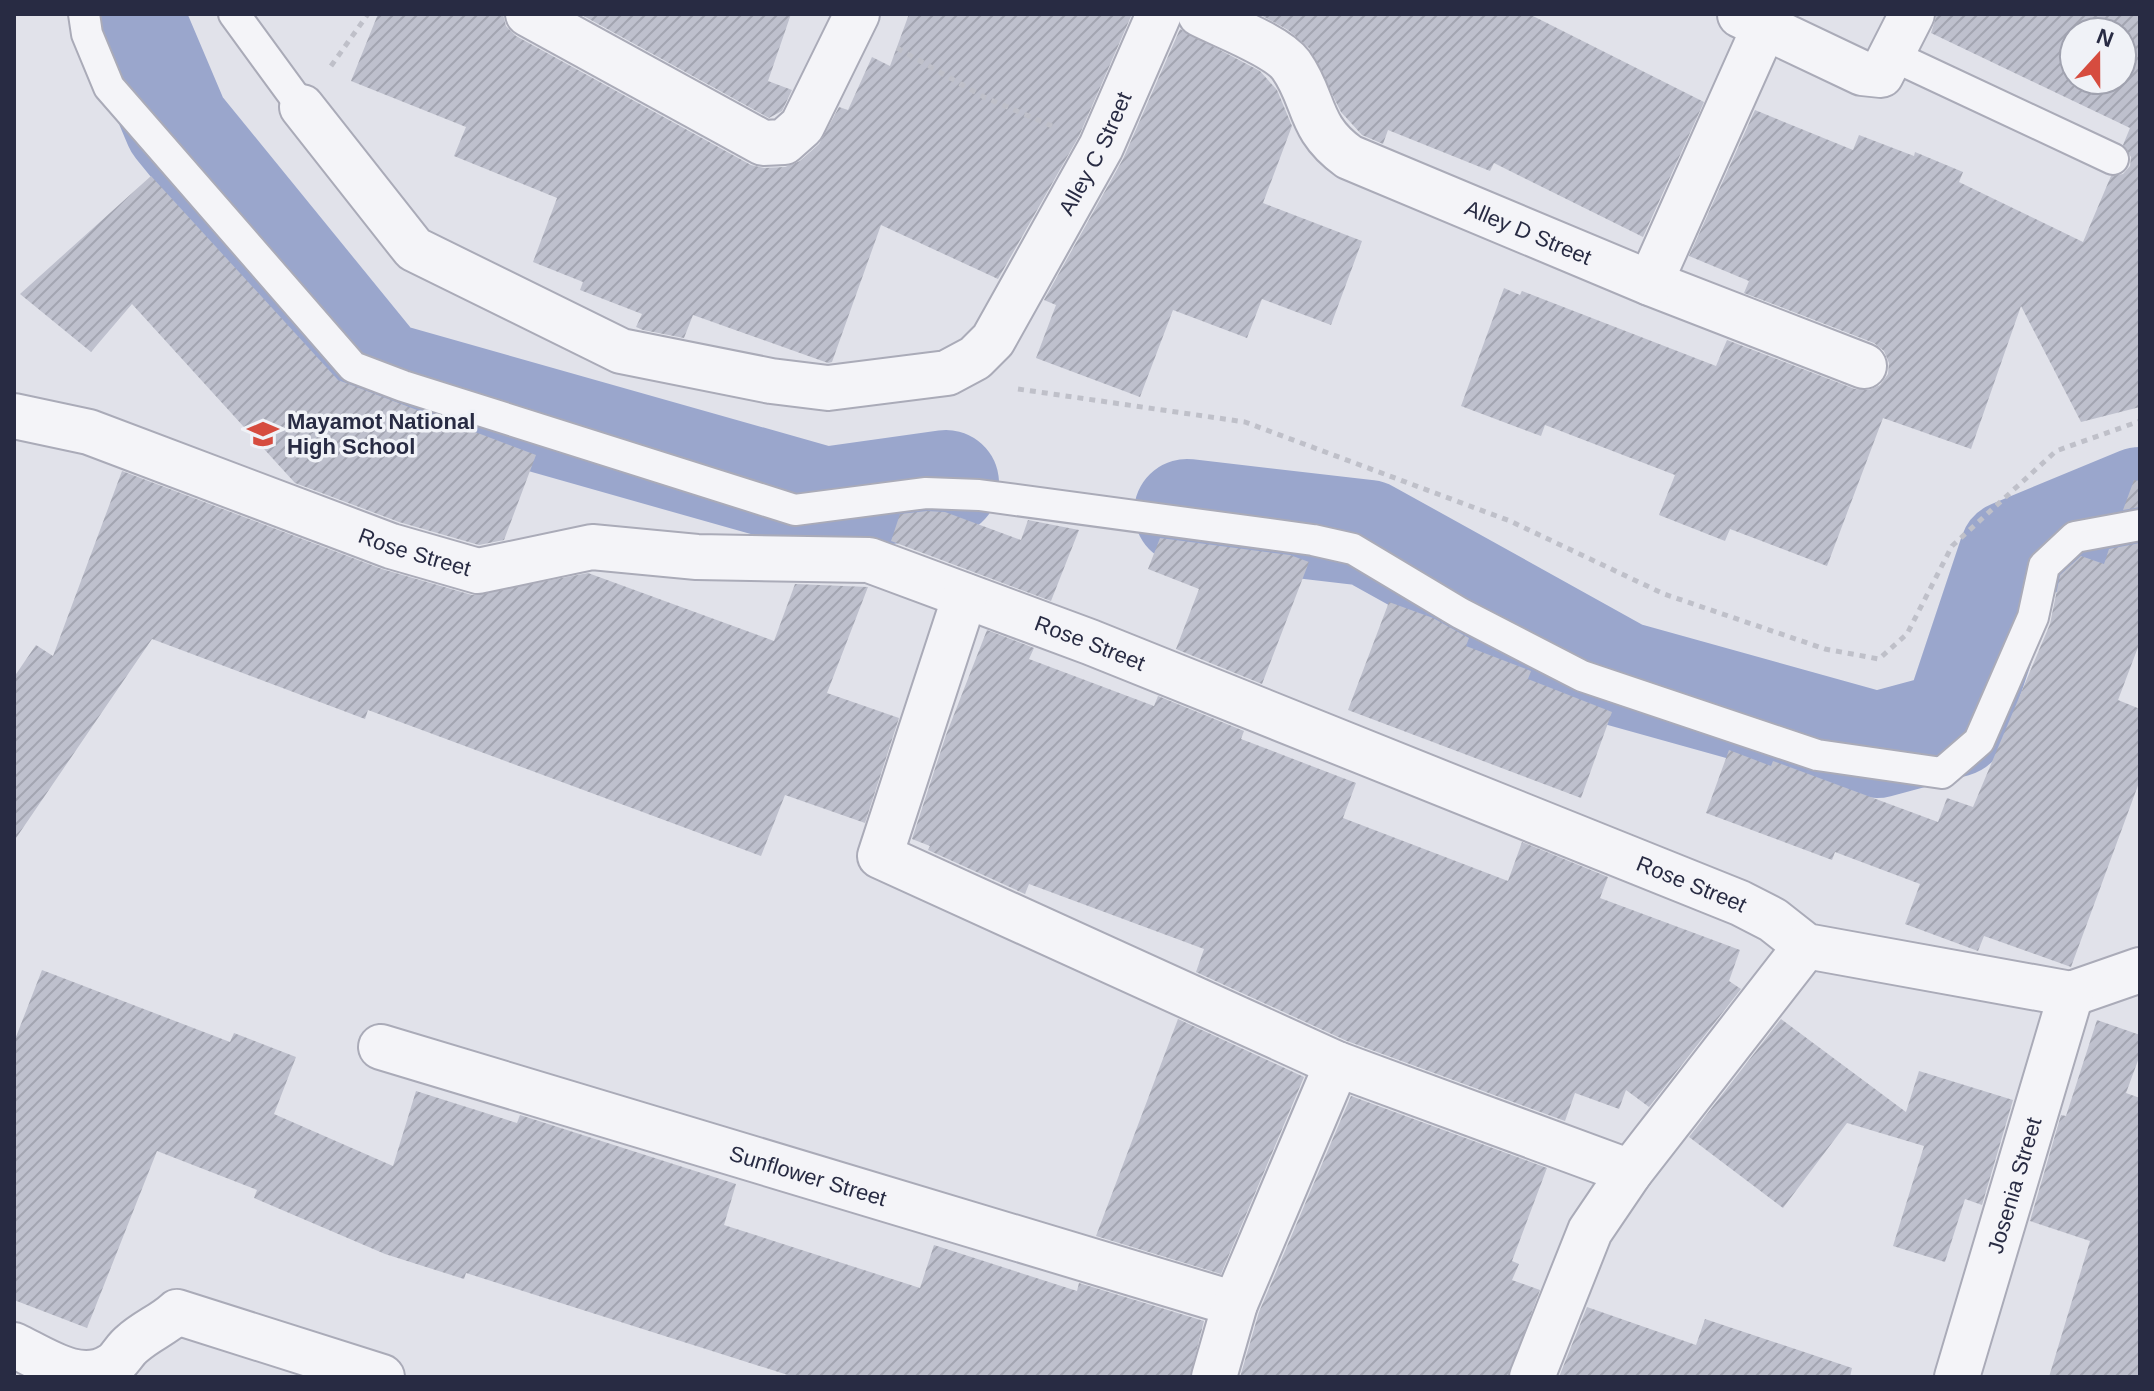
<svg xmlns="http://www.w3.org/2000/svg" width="2154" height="1391" font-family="Arial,sans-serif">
  <defs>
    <pattern id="building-hatch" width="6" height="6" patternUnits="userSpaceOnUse" patternTransform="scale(2)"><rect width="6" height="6" fill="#bec0cd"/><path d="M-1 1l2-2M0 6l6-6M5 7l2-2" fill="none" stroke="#a3a5b1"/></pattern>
  </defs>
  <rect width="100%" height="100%" fill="#e1e2ea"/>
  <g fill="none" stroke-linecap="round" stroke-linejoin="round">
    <!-- river -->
    <path stroke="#9aa6cc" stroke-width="106" d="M 130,14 L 177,125 L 380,374 L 825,500 L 946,483
      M 1187,512 L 1368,533 L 1622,674 L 1877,745 L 1955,724 L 2012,553 L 2140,500"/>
  </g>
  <!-- building -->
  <path fill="url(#building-hatch)" fill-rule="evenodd" d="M 378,14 L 503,14 L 506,26 L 516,36 L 751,165 L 764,168 L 785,167 L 800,161 L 819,144 L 839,107 L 848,110 L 872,57 L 890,66 L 909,14 L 1132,14 L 1079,136 L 998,279 L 881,225 L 832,362 L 828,363 L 693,315 L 684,338 L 643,330 L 636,327 L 642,314 L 580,290 L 583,282 L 533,262 L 557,198 L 454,156 L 466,127 L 351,81 Z
    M 580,14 L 791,14 L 768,81 L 792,90 L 782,111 L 769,118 Z
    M 1259,14 L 1529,14 L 1704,102 L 1643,237 L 1494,163 L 1490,171 L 1388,130 L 1383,144 L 1362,135 L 1341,112 L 1309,48 L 1288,30 Z
    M 1937,14 L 2140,14 L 2140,407 L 2081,422 L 2021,306 L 1971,449 L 1883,418 L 1827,566 L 1730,529 L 1725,541 L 1659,515 L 1675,475 L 1545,425 L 1541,436 L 1461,406 L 1504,288 L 1520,295 L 1522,291 L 1716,366 L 1727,340 L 1855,389 L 1869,390 L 1880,385 L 1888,374 L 1889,363 L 1884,351 L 1874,343 L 1744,293 L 1749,281 L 1689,256 L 1755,110 L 1853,150 L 1859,135 L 1914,156 L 1915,152 L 1963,172 L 1959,182 L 2083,242 L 2111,176 L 2123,174 L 2130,166 L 2131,157 L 2123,145 L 2130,128 L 1931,33 ZM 2074,32 L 2122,32 L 2122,80 L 2074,80 Z
    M 1180,29 L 1260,71 L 1277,90 L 1292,126 L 1263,203 L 1362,241 L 1331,325 L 1262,299 L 1247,338 L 1173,310 L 1140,397 L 1036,358 L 1056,305 L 1044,300 L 1123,159 Z
    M 151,176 L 338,380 L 536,455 L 504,540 L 479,545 L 399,522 L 295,483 L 132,304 L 91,352 L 20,294 Z
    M 122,471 L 382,569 L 472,595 L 588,573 L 774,641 L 795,584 L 868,587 L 827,693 L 899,718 L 865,823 L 785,795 L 761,856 L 368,710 L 365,719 L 152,639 L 14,841 L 14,677 L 36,645 L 53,656 Z
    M 2134,480 L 2140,481 L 2140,507 L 2123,510 Z
    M 927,511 L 945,512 L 1021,540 L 1028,520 L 1079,530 L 1051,601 L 891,541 L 900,514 Z
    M 1160,538 L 1290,555 L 1309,562 L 1262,684 L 1176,649 L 1199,589 L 1148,569 Z
    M 2140,543 L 2140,642 L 2118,700 L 2140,709 L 2140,780 L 2071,967 L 1984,936 L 1978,951 L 1905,924 L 1920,884 L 1835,852 L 1832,860 L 1706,813 L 1729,750 L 1771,766 L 1773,761 L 1938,822 L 1947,798 L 1973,807 L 2050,624 L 2060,575 L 2081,556 L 2104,564 L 2109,549 Z
    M 1389,602 L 1433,618 L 1469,638 L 1466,646 L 1531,671 L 1528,679 L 1612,712 L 1581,798 L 1348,710 Z
    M 987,630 L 1034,648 L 1029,659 L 1154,706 L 1158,696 L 1244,731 L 1241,739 L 1356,783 L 1343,818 L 1508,881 L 1522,842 L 1608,877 L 1600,898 L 1740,950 L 1729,981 L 1741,989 L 1649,1107 L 1626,1090 L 1619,1109 L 1575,1093 L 1565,1121 L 1347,1041 L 1196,972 L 1204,949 L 1029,884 L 1025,894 L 928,850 L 930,846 L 912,839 L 946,735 Z
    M 42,970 L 230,1042 L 234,1033 L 296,1057 L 274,1114 L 393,1166 L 416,1091 L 517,1123 L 520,1115 L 736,1184 L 724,1225 L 920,1288 L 934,1245 L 1077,1291 L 1079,1283 L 1204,1321 L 1190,1377 L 794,1377 L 466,1273 L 464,1279 L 385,1254 L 254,1198 L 257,1190 L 157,1151 L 87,1328 L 14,1300 L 14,1042 Z
    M 1178,1019 L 1304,1077 L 1221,1274 L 1096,1236 Z
    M 1781,1019 L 1906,1112 L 1919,1071 L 2013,1100 L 1982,1205 L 1965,1199 L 1945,1262 L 1893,1246 L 1924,1146 L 1847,1123 L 1783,1208 L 1689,1137 Z
    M 2097,1020 L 2140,1035 L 2140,1055 L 2126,1093 L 2140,1098 L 2140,1377 L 2049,1377 L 2090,1241 L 2030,1221 L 2061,1115 L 2066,1116 Z
    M 1351,1096 L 1547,1168 L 1512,1261 L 1519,1264 L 1512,1280 L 1540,1290 L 1508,1377 L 1240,1377 L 1259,1312 Z
    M 1587,1307 L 1696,1345 L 1705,1319 L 1852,1368 L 1850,1377 L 1559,1377 Z"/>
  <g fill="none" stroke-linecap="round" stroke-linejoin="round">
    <defs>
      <path id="lane" d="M 84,14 L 87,34 L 109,87 L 353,367 L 403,386 L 795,510 L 926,493 L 979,495 L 1313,540 L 1353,549 L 1460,613 L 1582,676 L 1817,755 L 1942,773 L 1979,741 L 2033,617 L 2044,566 L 2075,537 L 2140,525
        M 234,14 L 302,107
        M 1891,55 L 2113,159"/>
      <g id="street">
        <path d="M 528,14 L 763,143 L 784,142 L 802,126 L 857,14"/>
        <path id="s1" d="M 1200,14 C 1223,26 1276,45 1291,65 C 1316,100 1307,127 1349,157 L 1650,283 L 1864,366"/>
        <path d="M 1740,15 L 1862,73 L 1881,75 L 1912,14"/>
        <path id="s2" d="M 302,107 L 414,249 L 621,351 L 771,381 L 828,388 L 947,373 L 975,358 L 993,340 L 1101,147 L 1159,14"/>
        <path d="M 1650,283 L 1764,28"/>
        <path id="s3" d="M 14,416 L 89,432 L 391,546 L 478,571 L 592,547 L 697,557 L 869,560 L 1090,642 L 1740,903 L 1773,920 L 1806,946 L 2071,994 L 2140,970"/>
        <path d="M 965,596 L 880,856 L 1337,1064 L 1630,1172"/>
        <path id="s4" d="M 381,1047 L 1235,1304"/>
        <path d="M 14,1345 C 43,1359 80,1386 111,1366 C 120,1361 124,1350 132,1344 C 146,1331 163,1325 177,1312 L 382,1377"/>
        <path d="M 1214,1377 L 1235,1304 L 1337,1064"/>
        <path d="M 1532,1377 L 1590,1231 L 1630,1172 L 1806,946"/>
        <path id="s5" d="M 1957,1377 L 2071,994"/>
      </g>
    </defs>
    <!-- lane casing -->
    <use href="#lane" stroke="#aaabb8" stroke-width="34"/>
    <!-- street casing -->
    <use href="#street" stroke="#aaabb8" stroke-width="48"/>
    <!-- path -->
    <path stroke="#bfc0c9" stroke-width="5" stroke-dasharray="6 6" stroke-linecap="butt" d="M 897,48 L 984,97 L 1052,126
      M 331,66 L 368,14
      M 1018,389 L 1245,422 L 1510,521 L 1664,594 L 1825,649 L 1879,659 L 1907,634 L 1952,546 L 2056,451 L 2140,421"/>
    <!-- lane -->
    <use href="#lane" stroke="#f4f4f8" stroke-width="30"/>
    <!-- street -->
    <use href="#street" stroke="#f4f4f8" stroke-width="44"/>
  </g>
  <!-- icons -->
  <defs>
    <symbol id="school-bare" viewBox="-9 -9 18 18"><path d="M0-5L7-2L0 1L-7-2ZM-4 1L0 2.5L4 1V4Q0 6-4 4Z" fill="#d64c3f" stroke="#f0f2f7" stroke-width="2.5" paint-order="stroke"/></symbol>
  </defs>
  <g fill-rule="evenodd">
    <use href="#school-bare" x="241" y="412" width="44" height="44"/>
  </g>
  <g text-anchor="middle" stroke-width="7" stroke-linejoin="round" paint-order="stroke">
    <!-- street labels -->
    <g font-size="22" fill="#282b43" stroke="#f0f2f7">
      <text dy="8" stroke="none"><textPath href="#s2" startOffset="1012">Alley C Street</textPath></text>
      <text dy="8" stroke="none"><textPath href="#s1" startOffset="410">Alley D Street</textPath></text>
      <text dy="8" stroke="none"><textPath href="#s3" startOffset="424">Rose Street</textPath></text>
      <text dy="8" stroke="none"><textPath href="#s3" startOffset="1120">Rose Street</textPath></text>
      <text dy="8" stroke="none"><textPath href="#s3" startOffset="1768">Rose Street</textPath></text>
      <text dy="8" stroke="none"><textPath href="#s4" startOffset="446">Sunflower Street</textPath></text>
      <text dy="8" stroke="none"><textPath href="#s5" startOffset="200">Josenia Street</textPath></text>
    </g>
    <!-- poi labels -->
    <g font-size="22" font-weight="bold" fill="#282b43" stroke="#f0f2f7" text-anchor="start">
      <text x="287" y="429">Mayamot National<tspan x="287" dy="25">High School</tspan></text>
    </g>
  </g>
  <!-- border -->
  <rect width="2154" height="1391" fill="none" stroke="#282b43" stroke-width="32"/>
  <!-- north arrow -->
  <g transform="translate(2098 56) rotate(21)"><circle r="38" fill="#f0f2f7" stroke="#a0a2af" stroke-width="2"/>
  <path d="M0-6L14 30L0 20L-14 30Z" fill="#d64c3f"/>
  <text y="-12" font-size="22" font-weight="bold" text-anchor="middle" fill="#282b43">N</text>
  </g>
</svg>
